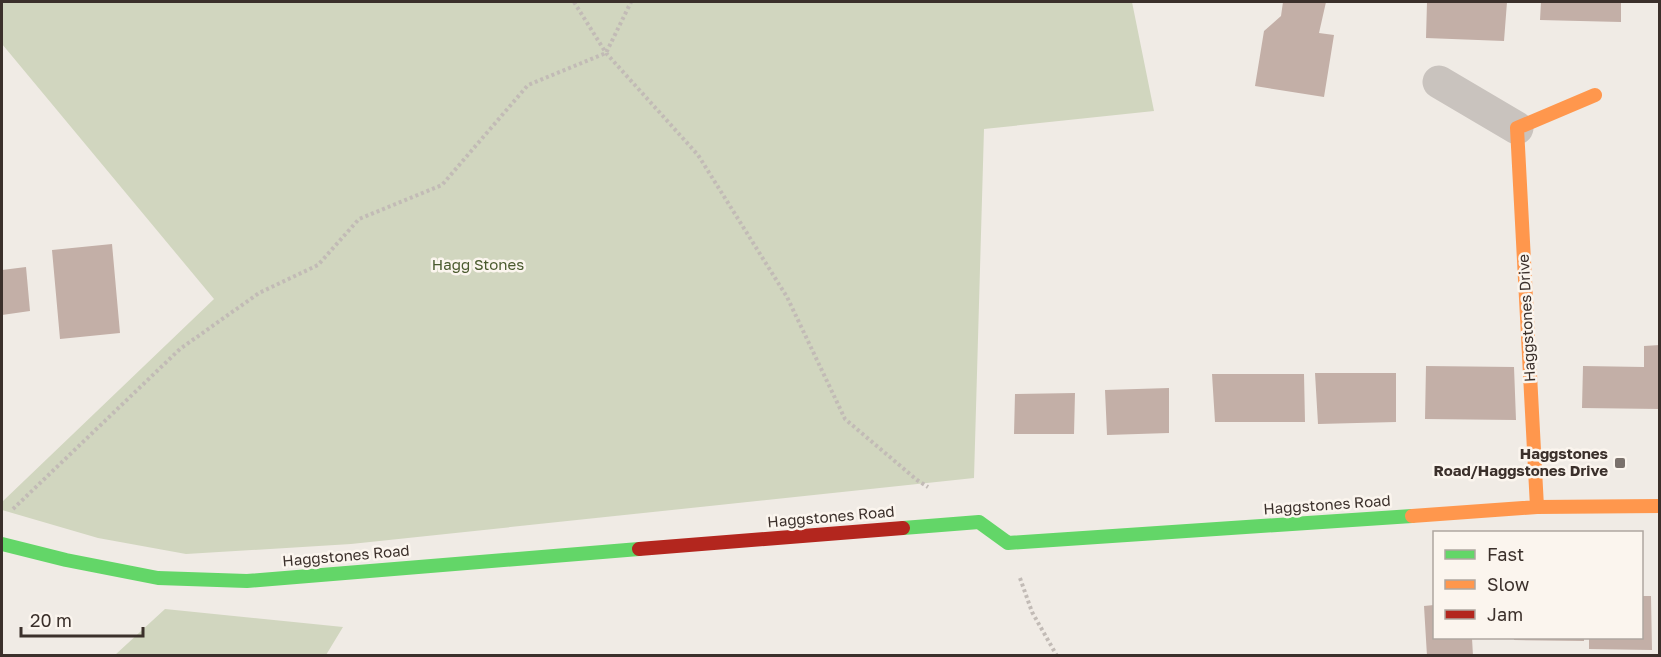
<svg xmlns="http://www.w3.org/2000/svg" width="1661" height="657" font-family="'Golos Text',sans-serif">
  <rect width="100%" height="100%" fill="#f0ebe5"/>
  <!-- green -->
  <path fill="#d1d6bf" d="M 2,2 L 1132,2 L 1154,111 L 984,129 L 974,478 L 351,544 L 186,554 L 98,538 L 2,510 L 2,502 L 214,299 L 2,44 Z
    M 165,609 L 343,627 L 326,655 L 115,655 Z"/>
  <!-- building -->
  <path fill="#c3afa7" d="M 1283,2 L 1326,2 L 1319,33 L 1334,35 L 1324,97 L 1255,86 L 1264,31 L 1281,16 Z
    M 1427,2 L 1507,2 L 1504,41 L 1426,38 Z
    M 1541,2 L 1621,2 L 1621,22 L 1540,20 Z
    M 112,244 L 120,333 L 60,339 L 52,250 Z
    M 26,267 L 30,311 L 2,315 L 2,270 Z
    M 1660,345 L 1660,409 L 1582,408 L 1583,366 L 1644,367 L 1644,346 Z
    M 1426,366 L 1514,367 L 1516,420 L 1425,419 Z
    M 1315,373 L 1396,373 L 1396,422 L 1318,424 Z
    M 1212,374 L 1304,374 L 1305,422 L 1215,422 Z
    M 1169,388 L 1169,433 L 1107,435 L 1105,390 Z
    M 1075,393 L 1074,434 L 1014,434 L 1015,394 Z
    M 1642,596 L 1651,596 L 1652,650 L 1589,649 L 1589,638 L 1642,638 Z
    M 1434,605 L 1434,638 L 1472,638 L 1473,656 L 1427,656 L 1424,606 Z
    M 1514,638 L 1584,638 L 1584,641 L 1514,640 Z"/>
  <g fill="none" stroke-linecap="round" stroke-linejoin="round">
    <!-- path -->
    <path stroke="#c2bbb6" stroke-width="4" stroke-dasharray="3 3" stroke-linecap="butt" d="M 574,2 L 606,53 L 698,155 L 787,297 L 845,419 L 917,480 L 928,487
      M 13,509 L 180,349 L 259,293 L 318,265 L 359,219 L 442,185 L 528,85 L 606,53 L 631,2
      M 1020,578 L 1032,612 L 1057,656"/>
    <!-- street -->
    <path stroke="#c9c3be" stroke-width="33" d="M 1439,82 L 1517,128"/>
    <!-- fast -->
    <path stroke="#63d668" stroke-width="14" d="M 903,528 L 979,522 L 1008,543 L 1412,516
      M 2,544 L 66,560 L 158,578 L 247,581 L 639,549"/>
    <!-- slow -->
    <path stroke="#ff974d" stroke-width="14" d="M 1537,507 L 1517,128 L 1595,95
      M 1412,516 L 1537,507 L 1660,506"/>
    <!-- jam -->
    <path stroke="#b3261e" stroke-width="14" d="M 639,549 L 903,528"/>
  </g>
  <!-- markers -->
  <rect fill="#7a716c" stroke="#fbf5ee" stroke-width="2" x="1614" y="457" width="12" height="12" rx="3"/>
  <g text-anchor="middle" stroke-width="5" stroke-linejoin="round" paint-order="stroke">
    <!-- park labels -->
    <g font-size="15" fill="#4a5a2e" stroke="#fbf5ee">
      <text x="478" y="270">Hagg Stones</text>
    </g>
    <!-- street labels -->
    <g font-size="15" fill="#3b302b" stroke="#fbf5ee">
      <text transform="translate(1527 318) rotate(-93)" y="5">Haggstones Drive</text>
      <text transform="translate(1327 505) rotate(-4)" y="5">Haggstones Road</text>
      <text transform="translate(831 517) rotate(-5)" y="5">Haggstones Road</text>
      <text transform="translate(346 556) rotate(-5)" y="5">Haggstones Road</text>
    </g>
    <!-- poi labels -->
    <g font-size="15" font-weight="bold" fill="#3b302b" stroke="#fbf5ee" text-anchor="end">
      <text x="1608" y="459">Haggstones<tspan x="1608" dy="17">Road/Haggstones Drive</tspan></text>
    </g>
  </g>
  <!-- border -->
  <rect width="1661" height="657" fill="none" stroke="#3b302b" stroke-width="6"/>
  <!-- legend -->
  <rect x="1433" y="531" width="210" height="108" fill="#fbf5ee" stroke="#aea6a0" stroke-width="1.5"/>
  <rect x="1445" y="550" width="30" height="9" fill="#63d668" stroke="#aea6a0" stroke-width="1.5"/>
  <text x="1487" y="561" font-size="18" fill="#3b302b">Fast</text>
  <rect x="1445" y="580" width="30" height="9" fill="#ff974d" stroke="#aea6a0" stroke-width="1.5"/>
  <text x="1487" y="591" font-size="18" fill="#3b302b">Slow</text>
  <rect x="1445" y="610" width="30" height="9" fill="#b3261e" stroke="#aea6a0" stroke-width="1.5"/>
  <text x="1487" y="621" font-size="18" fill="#3b302b">Jam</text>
  <!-- scale -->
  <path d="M21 627v9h122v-9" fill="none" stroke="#3b302b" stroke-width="3"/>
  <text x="30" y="627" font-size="18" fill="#3b302b" stroke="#fbf5ee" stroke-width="4.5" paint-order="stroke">20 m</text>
</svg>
